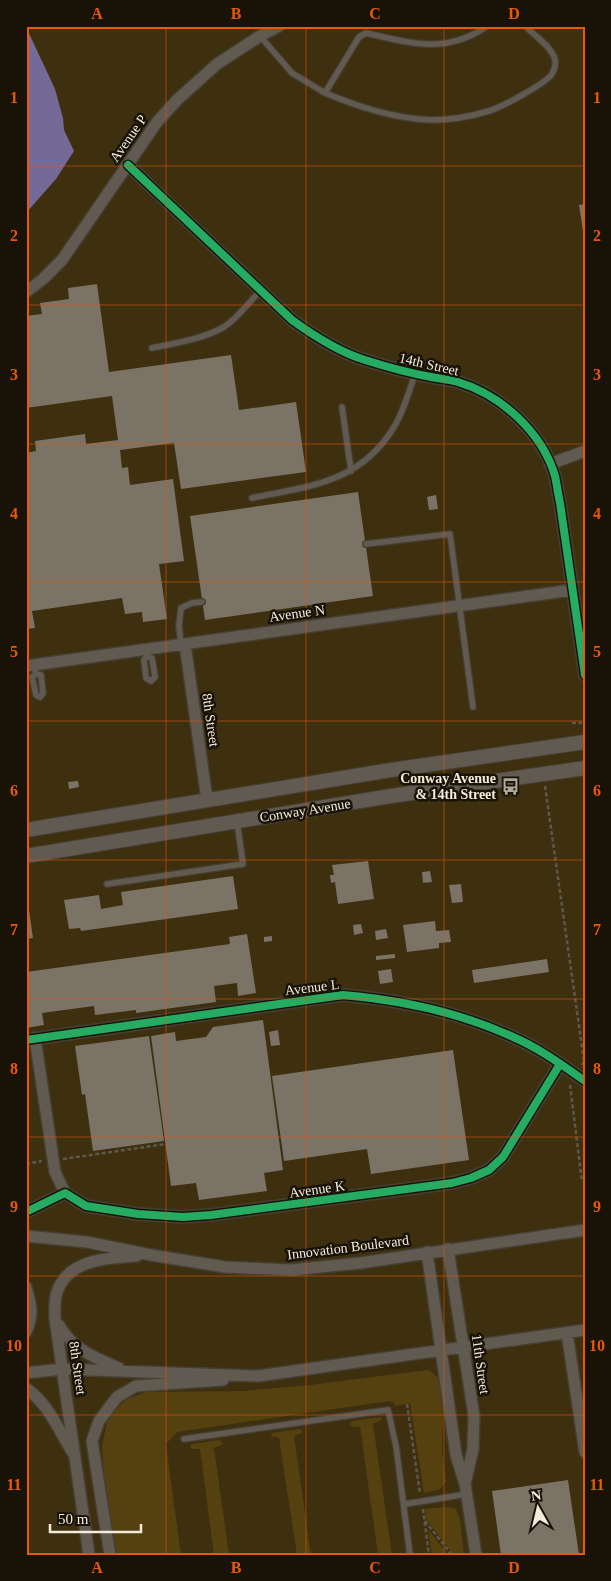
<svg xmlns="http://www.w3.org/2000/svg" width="611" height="1581" font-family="Georgia,serif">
  <rect width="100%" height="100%" fill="#2c2515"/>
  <!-- built -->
  <path fill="#3e300e" d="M 26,26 L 585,26 L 585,1555 L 26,1555 Z"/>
  <!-- green -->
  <path fill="#55410f" d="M 428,1370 L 432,1372 L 439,1379 L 443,1413 L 442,1451 L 446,1482 L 440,1489 L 424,1493 L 410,1403 L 395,1406 L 394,1402 L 389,1401 L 177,1432 L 166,1444 L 181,1555 L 116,1555 L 104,1481 L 102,1446 L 107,1422 L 113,1412 L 127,1399 L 146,1392 L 244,1391 L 310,1385 Z
    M 381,1417 L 382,1420 L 373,1424 L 392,1555 L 378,1555 L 360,1426 L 353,1427 L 350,1425 L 352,1421 Z
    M 299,1429 L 302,1430 L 302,1433 L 294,1436 L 311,1555 L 297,1555 L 279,1438 L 271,1436 L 272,1433 Z
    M 220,1440 L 223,1444 L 214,1448 L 229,1555 L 214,1555 L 200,1449 L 192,1449 L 190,1445 L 192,1444 Z
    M 446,1507 L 456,1509 L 460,1521 L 464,1555 L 454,1555 L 426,1519 L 425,1509 Z
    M 428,1529 L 448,1555 L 432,1555 Z"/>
  <!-- water -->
  <path fill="#756997" d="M 26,27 L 55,89 L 63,118 L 64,130 L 74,151 L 56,179 L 26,213 Z"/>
  <!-- building -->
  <path fill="#7a7366" d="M 585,204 L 585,231 L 583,231 L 579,205 Z
    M 97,284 L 109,372 L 231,355 L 239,410 L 296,402 L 306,472 L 181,489 L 174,443 L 120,450 L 122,468 L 128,467 L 130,485 L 173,479 L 184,561 L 159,564 L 167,619 L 143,622 L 142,612 L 125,614 L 122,598 L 32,611 L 35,628 L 26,629 L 26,453 L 36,451 L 35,441 L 85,434 L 86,444 L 118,440 L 112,396 L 26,408 L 26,316 L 42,314 L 40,303 L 69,299 L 68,288 Z
    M 358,492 L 373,596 L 205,620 L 190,516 Z
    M 436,495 L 438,509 L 429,510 L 427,497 Z
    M 78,781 L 79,787 L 69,789 L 68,782 Z
    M 368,861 L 374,899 L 338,904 L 335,882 L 331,883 L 330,875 L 334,875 L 332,865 Z
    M 430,871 L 432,882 L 423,883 L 422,872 Z
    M 233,876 L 238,909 L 81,931 L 80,928 L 69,929 L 64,900 L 99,895 L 101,909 L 123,905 L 121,892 Z
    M 461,884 L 463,902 L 452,903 L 449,885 Z
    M 26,910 L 29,910 L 33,938 L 26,939 Z
    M 435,921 L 436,931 L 449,930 L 451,942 L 439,943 L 439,948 L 407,952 L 403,925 Z
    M 361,924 L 363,933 L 354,935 L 353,925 Z
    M 386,929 L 388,938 L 376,940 L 375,931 Z
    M 247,934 L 256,993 L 238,996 L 237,983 L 214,986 L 216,1002 L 136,1013 L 136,1010 L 95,1015 L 94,1006 L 42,1013 L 44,1025 L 26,1028 L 26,972 L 230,944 L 229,937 Z
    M 272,936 L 272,941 L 264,942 L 264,937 Z
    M 395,954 L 395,958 L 376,960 L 376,956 Z
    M 547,959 L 549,972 L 474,983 L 472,970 Z
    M 391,969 L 393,982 L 380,984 L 378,971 Z
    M 263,1020 L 283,1170 L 264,1173 L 267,1191 L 199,1200 L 196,1183 L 171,1186 L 151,1036 L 175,1032 L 176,1041 L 206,1037 L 213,1027 Z
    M 278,1030 L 280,1045 L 271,1046 L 269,1032 Z
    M 149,1036 L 164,1141 L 93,1151 L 85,1094 L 82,1095 L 75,1046 Z
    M 453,1050 L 469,1160 L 371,1174 L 367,1149 L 284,1161 L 272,1076 Z
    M 568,1480 L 579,1555 L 501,1555 L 492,1491 Z"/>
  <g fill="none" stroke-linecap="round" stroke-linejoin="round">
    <defs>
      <path id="service" d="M 260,36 L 292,73 L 325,93 L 359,37 L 366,33 C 410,43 446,55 487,26
        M 325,93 C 359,107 395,119 433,120 C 451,120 472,116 489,111 C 502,107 545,84 552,74 C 554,70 556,64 555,60 C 553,48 533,34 525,26
        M 152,348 C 176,343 203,339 224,327 C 238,318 249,302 261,290
        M 342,407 L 351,471
        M 252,498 C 310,486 360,483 394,427 C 404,411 409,391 415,374
        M 366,544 L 450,534 L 473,707
        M 181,645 L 179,625 L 181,608 L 192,603 L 202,602
        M 146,650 L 147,656 L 144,660 L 146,678 L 151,681 L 155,677 L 152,658 L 147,656
        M 34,665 L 36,674 L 32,677 L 36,695 L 40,697 L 43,693 L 41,675 L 36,674
        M 107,884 L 243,864 L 237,822
        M 184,1439 L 388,1410 L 396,1446 L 410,1555
        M 405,1504 L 467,1494"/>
      <path id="minor" d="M 128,165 L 292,320 C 314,336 339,352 365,360 C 387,367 409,373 431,377 C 440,379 449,379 458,382 C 501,395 542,432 555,476 C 557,485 558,494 560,503 L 585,675
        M 26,292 L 43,279 L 62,260 L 157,122 L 177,100 L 217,64 L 260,36 L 279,26
        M 550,464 L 585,451
        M 185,644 L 207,800
        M 26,666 L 572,590
        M 35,1038 L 55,1172 L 65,1193
        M 26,1040 L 343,995 C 401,1000 461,1013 513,1037 C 539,1048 562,1065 585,1081
        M 26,1212 L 65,1193 L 86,1206 L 138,1214 L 183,1217 L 211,1215 L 452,1183 L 471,1178 L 489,1170 L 503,1157 L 560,1064
        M 26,1236 L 87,1242 L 151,1255 L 225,1267 L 291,1270 L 360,1263 L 585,1230
        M 427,1252 L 456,1455 L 465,1484 L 473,1449 L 474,1416 L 448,1249
        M 26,1287 C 31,1304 34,1315 26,1332
        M 59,1325 C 72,1349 95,1358 119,1368
        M 567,1333 L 585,1452
        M 26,1373 L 63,1369 L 258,1376 L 585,1330
        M 26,1388 C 51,1407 57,1428 73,1453
        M 465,1484 L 476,1555
        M 89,1555 L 55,1319 C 55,1311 54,1301 57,1292 C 68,1259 108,1258 137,1256
        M 110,1555 L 92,1441 L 99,1421 L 117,1397 L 136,1386 L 223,1380"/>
      <path id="tertiary" d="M 26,830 L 391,770 L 585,742
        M 26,856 L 391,796 L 585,768"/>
    </defs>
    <!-- service casing -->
    <use href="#service" stroke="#453f33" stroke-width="8"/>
    <!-- minor casing -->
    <use href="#minor" stroke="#453f33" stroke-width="14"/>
    <!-- tertiary casing -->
    <use href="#tertiary" stroke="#453f33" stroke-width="16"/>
    <!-- path -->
    <path stroke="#5d584d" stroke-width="2.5" stroke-dasharray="4 2.5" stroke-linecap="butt" d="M 572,723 L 582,723
      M 545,786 L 584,1061 L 582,1065
      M 570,1085 L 582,1182
      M 63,1159 L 166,1144
      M 26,1164 L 42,1161
      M 407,1404 L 420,1494
      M 423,1509 L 429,1555
      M 425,1521 L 452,1555"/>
    <!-- service -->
    <use href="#service" stroke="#605a50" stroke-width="5.5"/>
    <!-- minor -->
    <use href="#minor" stroke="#605a50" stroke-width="11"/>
    <!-- tertiary -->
    <use href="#tertiary" stroke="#605a50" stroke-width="14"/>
    <defs>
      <path id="cycleway" d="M 128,165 L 292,320 C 314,336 339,352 365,360 C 387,367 409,373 431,377 C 440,379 449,379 458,382 C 501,395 542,432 555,476 C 557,485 558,494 560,503 L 585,675
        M 26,1040 L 343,995 C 401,1000 461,1013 513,1037 C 539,1048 562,1065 585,1081
        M 26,1212 L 65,1193 L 86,1206 L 138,1214 L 183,1217 L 211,1215 L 452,1183 L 471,1178 L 489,1170 L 503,1157 L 560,1064"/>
    </defs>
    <!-- cycleway casing -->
    <use href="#cycleway" stroke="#181207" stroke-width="11"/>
    <!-- cycleway -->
    <use href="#cycleway" stroke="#26ab63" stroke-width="8"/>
  </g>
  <!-- grid -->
  <path fill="none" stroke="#e8590c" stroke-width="1" stroke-opacity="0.55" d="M 166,26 L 166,1555M 306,26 L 306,1555M 444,26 L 444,1555M 26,166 L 585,166M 26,305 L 585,305M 26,444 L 585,444M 26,582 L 585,582M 26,721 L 585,721M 26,860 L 585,860M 26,999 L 585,999M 26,1137 L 585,1137M 26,1276 L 585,1276M 26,1415 L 585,1415"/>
  <!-- icons -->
  <defs>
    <symbol id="bus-bare" viewBox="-9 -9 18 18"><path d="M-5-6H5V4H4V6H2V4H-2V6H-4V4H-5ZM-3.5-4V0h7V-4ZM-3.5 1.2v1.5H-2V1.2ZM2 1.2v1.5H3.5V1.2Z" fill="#aea696" stroke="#181207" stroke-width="2.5" paint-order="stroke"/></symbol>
  </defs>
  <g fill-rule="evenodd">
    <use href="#bus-bare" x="498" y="774" width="25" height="25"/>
  </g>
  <g text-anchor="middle" stroke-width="5" stroke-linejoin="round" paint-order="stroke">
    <!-- street labels -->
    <g font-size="14" fill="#f4ecdc" stroke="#181207">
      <text transform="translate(128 138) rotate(-55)" y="5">Avenue P</text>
      <text transform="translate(429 364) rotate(13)" y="5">14th Street</text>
      <text transform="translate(297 613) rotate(-8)" y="5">Avenue N</text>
      <text transform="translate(211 720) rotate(82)" y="5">8th Street</text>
      <text transform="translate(305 810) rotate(-9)" y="5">Conway Avenue</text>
      <text transform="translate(312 987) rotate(-7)" y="5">Avenue L</text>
      <text transform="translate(317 1189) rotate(-8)" y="5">Avenue K</text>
      <text transform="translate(348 1247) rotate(-7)" y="5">Innovation Boulevard</text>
      <text transform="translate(481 1364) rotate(82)" y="5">11th Street</text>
      <text transform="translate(78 1368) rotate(82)" y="5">8th Street</text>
    </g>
    <!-- poi labels -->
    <g font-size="14" font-weight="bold" fill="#f4ecdc" stroke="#181207" text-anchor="end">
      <text x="496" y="783">Conway Avenue<tspan x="496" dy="16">&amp; 14th Street</tspan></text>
    </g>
  </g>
  <!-- border -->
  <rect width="611" height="1581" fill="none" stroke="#181207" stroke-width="55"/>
  <!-- north arrow -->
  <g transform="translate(538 1508) rotate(352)" stroke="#181207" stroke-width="4" paint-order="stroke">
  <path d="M0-4L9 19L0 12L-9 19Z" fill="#f4ecdc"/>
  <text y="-8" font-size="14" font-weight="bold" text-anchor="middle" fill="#f4ecdc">N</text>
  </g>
  <!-- scale -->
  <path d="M50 1524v8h91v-8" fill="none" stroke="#f4ecdc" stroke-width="2.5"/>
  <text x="58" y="1524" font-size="15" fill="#f4ecdc" stroke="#181207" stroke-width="4" paint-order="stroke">50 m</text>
  <rect x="28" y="28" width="556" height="1526" fill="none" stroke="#e8590c" stroke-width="2"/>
  <g font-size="16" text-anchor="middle" font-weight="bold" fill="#e8590c">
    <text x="97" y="19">A</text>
    <text x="236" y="19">B</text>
    <text x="375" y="19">C</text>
    <text x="514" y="19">D</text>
    <text x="14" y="103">1</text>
    <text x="597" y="103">1</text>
    <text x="14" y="241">2</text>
    <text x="597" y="241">2</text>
    <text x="14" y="380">3</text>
    <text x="597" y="380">3</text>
    <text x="14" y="519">4</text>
    <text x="597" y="519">4</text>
    <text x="14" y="657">5</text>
    <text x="597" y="657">5</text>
    <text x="14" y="796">6</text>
    <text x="597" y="796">6</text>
    <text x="14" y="935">7</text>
    <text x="597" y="935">7</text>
    <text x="14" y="1074">8</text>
    <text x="597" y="1074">8</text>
    <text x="14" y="1212">9</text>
    <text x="597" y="1212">9</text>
    <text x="14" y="1351">10</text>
    <text x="597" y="1351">10</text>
    <text x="14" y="1490">11</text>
    <text x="597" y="1490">11</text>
    <text x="97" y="1573">A</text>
    <text x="236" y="1573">B</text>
    <text x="375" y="1573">C</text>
    <text x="514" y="1573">D</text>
  </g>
</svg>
